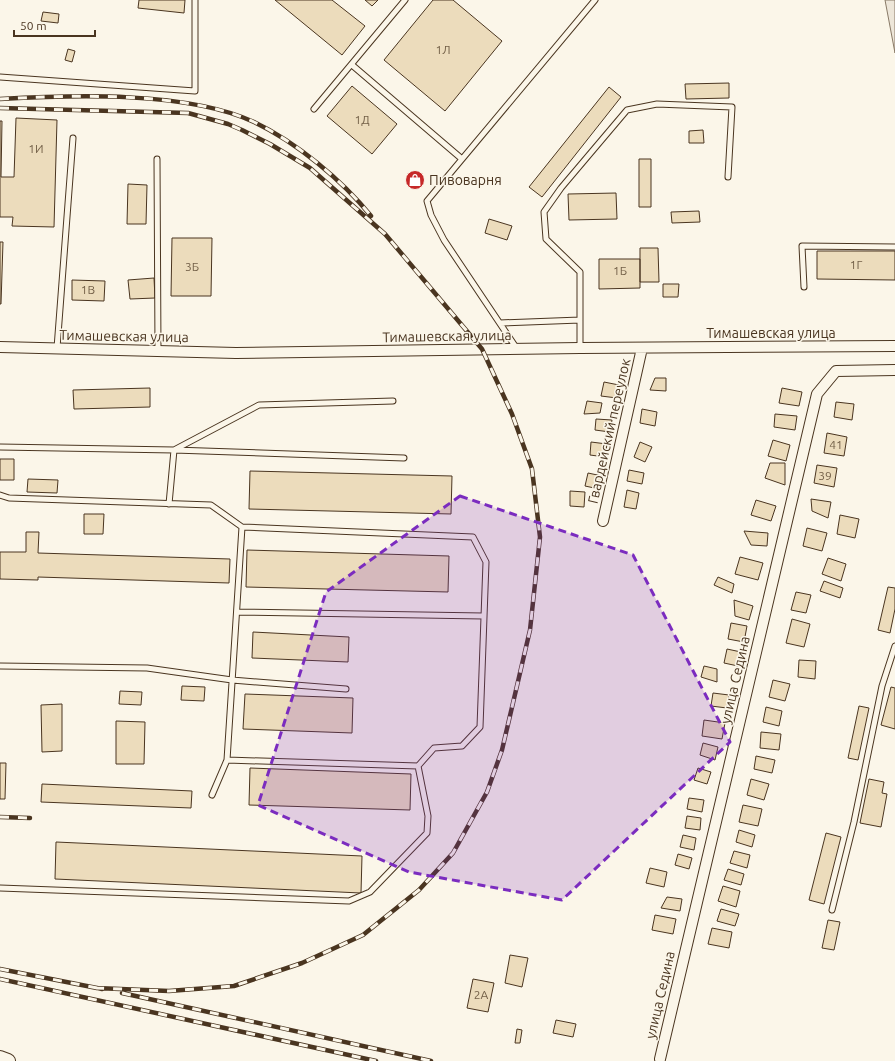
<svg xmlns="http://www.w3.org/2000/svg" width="895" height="1061" font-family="Ubuntu,sans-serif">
  <rect width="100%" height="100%" fill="#fbf6e9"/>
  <!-- green -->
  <path fill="#ede6d9" stroke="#887966" d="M 885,0 L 895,0 L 895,53 Z"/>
  <!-- building -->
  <path fill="#ecdcbc" stroke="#4a3520" d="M 139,0 L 185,0 L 184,13 L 138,8 Z
    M 275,0 L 332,0 L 365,26 L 342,55 Z
    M 365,0 L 378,0 L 372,6 Z
    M 433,0 L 453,0 L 502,41 L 445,111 L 384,60 Z
    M 43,12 L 59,14 L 58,23 L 41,21 Z
    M 68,49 L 75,51 L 72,62 L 65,60 Z
    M 729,83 L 729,98 L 686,99 L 685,84 Z
    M 352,86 L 397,124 L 372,154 L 327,116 Z
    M 609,87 L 621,97 L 542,197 L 529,187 Z
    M 16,118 L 57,120 L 54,227 L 12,226 L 13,217 L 0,217 L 0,121 L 2,121 L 1,177 L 14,177 Z
    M 703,130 L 704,143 L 689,143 L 689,131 Z
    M 639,159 L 651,159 L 651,207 L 639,207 Z
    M 128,184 L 147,185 L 146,224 L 127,224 Z
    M 616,193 L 617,219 L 569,220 L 568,194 Z
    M 699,211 L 700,222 L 672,223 L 671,212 Z
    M 489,219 L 512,226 L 507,240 L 485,233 Z
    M 172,238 L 212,238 L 211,296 L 171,296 Z
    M 0,242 L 3,242 L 1,304 L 0,304 Z
    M 640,248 L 658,248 L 659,282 L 640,282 Z
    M 817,251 L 895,251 L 895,280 L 817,279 Z
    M 599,259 L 640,259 L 640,288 L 599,289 Z
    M 154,278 L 155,298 L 130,299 L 128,280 Z
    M 72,280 L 105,281 L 104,301 L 72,300 Z
    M 663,284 L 679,284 L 678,297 L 663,297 Z
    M 655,378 L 666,378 L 666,391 L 650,390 Z
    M 604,382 L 619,385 L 617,398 L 601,396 Z
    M 150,388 L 150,407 L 74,409 L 73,390 Z
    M 782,388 L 802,392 L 799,406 L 779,403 Z
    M 587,401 L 602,403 L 600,413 L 584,414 Z
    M 836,402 L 854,404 L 852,420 L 834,417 Z
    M 642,409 L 657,412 L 655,426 L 640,423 Z
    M 775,414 L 797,416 L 795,430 L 774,427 Z
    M 596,419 L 612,420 L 610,432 L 595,430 Z
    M 827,433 L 847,437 L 844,456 L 824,453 Z
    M 773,440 L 790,445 L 786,461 L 768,456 Z
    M 591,442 L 607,444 L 605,457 L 590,455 Z
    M 640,442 L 652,447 L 645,462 L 634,457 Z
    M 0,459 L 14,459 L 14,480 L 0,480 Z
    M 770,463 L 785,463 L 785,485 L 765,478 Z
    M 817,465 L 837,468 L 834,487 L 814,483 Z
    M 629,470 L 644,473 L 642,484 L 627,481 Z
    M 250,471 L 452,476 L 451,514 L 249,509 Z
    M 588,473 L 602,476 L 599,489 L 585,486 Z
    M 28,479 L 58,480 L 57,493 L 27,492 Z
    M 627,490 L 639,493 L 636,509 L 624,507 Z
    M 570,491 L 585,492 L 584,507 L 570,506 Z
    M 811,499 L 831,502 L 828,518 L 812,511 Z
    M 756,500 L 776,506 L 771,521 L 751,515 Z
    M 84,514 L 104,514 L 103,534 L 84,534 Z
    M 840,515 L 859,519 L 855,538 L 837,534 Z
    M 807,528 L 827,533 L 822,551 L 803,546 Z
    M 744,531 L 768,533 L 767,546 L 751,545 Z
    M 26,532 L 39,532 L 38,553 L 230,559 L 229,583 L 38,577 L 38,580 L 0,579 L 0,552 L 26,552 Z
    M 247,550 L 449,556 L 448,592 L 246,587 Z
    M 740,557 L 763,563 L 758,580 L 735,574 Z
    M 828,558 L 846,564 L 841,581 L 822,574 Z
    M 718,577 L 734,584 L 732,593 L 714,585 Z
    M 824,581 L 843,588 L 840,598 L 820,591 Z
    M 888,587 L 895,588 L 895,609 L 890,633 L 878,630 Z
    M 796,592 L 811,595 L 806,613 L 791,610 Z
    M 734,600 L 753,606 L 749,620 L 735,616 Z
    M 792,619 L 810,624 L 804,647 L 786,643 Z
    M 731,623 L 747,626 L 744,642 L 728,639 Z
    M 253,632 L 349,637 L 348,662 L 252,658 Z
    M 727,649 L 741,652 L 738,666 L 724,663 Z
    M 799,660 L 816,661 L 815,679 L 798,677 Z
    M 704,666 L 717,669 L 717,682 L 701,677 Z
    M 773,680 L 790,684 L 785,701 L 769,697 Z
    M 182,686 L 205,687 L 204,701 L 181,700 Z
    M 891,687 L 895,688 L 895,729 L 881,725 Z
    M 120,691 L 142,692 L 141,705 L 119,704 Z
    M 713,693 L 729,695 L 727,708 L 711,706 Z
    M 245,694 L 353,698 L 352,733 L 243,729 Z
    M 62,704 L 62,751 L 42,752 L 41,705 Z
    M 859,706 L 869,708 L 858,760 L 848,758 Z
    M 766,707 L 782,711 L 779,726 L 763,722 Z
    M 704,720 L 725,723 L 722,739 L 702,736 Z
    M 116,721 L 145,722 L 144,764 L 116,764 Z
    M 761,732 L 781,734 L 779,750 L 760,748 Z
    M 703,743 L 718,747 L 715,760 L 700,755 Z
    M 756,756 L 775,760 L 772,773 L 754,769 Z
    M 0,763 L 6,763 L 5,799 L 0,799 Z
    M 250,768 L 411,774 L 410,810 L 249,805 Z
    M 698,768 L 711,772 L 707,784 L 694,780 Z
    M 751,779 L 769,784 L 764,800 L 747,795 Z
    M 869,779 L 884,782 L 882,793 L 887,794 L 881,827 L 860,823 Z
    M 42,784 L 192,791 L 191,808 L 41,802 Z
    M 689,798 L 704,800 L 702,812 L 687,809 Z
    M 743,805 L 762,809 L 758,826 L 739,822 Z
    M 687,816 L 701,818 L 700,830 L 685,828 Z
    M 739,830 L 755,835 L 752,847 L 736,842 Z
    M 826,833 L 841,837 L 824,904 L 809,900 Z
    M 683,835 L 696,838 L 694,850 L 680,847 Z
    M 56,842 L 362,856 L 361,893 L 55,879 Z
    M 734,851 L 750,855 L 747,868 L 730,863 Z
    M 678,854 L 692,858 L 689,869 L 675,865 Z
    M 650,868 L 667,872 L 664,887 L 646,883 Z
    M 728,869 L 744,874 L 741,885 L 724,880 Z
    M 723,886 L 740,891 L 736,907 L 718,901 Z
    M 667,897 L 682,899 L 680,911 L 661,908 Z
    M 721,909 L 739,914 L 735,926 L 717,921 Z
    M 655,915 L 676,919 L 673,934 L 652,930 Z
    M 828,920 L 840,922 L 834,950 L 822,948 Z
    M 712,928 L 732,932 L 729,948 L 708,944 Z
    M 510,955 L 528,958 L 522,987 L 505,983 Z
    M 473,979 L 494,983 L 488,1012 L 467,1008 Z
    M 556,1020 L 576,1024 L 573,1037 L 553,1033 Z
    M 517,1029 L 522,1030 L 520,1043 L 515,1043 Z"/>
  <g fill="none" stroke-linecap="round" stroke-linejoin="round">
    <defs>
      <path id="lane" d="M 352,65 L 462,159
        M 0,77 L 195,91 L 195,0
        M 314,109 L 405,0
        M 157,159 L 158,351
        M 804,287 L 802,246 L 895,247
        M 500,323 L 580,320
        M 57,348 L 73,138
        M 580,348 L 580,272 L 546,239 L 544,212 L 561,188 L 627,110 L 657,104 L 732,107 L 728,177
        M 517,349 L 444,240 L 431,215 L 427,201 L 595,0
        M 0,447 L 174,450 L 259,405 L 393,401
        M 0,495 L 9,498 L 211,505 L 242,527 L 473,537 L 486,562 L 480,727 L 462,746 L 434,748 L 418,766 L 227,760
        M 169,504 L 174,450 L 404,458
        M 237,612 L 483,616
        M 0,666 L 147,668 L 232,680 L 346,689
        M 212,795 L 227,760 L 242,527
        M 0,888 L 349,901 L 370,892 L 427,833 L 428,816 L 418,766
        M 832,910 L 854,822 L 882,686 L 895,646"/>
      <path id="street" d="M 0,347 L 236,353 L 580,348 L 895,346
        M 603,521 L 642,348
        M 660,1059 L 817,394 L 836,371 L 895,370"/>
      <path id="secondary" d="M 0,1058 L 8,1061"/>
    </defs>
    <!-- lane casing -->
    <use href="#lane" stroke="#4a3520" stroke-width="7"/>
    <!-- street casing -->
    <use href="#street" stroke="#4a3520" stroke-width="12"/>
    <!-- secondary casing -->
    <use href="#secondary" stroke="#4a3520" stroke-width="16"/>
    <!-- lane -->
    <use href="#lane" stroke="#fbf6e9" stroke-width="5"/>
    <!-- street -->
    <use href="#street" stroke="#fbf6e9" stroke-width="10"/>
    <!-- secondary -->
    <use href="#secondary" stroke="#fbf6e9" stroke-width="14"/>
    <defs>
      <path id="rail" d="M 0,99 C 73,95 187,91 254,122 C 296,142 342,180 371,216
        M 0,108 L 188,113 L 228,124 L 242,130 L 270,144 L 310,168 L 385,234 L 482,349 L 512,414 L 532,469 L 540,537 L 530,630 L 502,750 L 487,792 L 453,853 L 419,890 L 363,935 L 302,963 L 234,986 L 169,991 L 96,988
        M 0,817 L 30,818
        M 0,969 L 102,989
        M 0,979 L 376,1061
        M 122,993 L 431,1061"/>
    </defs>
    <!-- rail casing -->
    <use href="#rail" stroke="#4a3520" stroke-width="4.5"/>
    <!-- rail -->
    <use href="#rail" stroke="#fbf6e9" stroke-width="3" stroke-dasharray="9" stroke-linecap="butt"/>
  </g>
  <!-- marked area -->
  <path fill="#7b2cbf" fill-opacity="0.2" stroke="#7b2cbf" stroke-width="3" stroke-dasharray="8 5" stroke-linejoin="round" d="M 460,496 L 633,555 L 730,742 L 562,900 L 409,872 L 258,805 L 326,592 Z"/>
  <!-- icons -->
  <defs>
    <symbol id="shop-disc" viewBox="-11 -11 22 22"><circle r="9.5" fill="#c62828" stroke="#fbf6e9"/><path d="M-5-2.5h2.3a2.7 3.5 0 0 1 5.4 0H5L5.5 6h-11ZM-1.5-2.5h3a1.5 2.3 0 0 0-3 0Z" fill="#fff"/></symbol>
  </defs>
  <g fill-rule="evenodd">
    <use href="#shop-disc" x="404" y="169" width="22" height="22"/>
  </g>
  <g text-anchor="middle" stroke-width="3" stroke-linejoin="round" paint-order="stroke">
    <!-- number labels -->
    <g font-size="12" fill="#725f47">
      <text x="443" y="54">1Л</text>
      <text x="362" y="124">1Д</text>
      <text x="36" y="153">1И</text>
      <text x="856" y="269">1Г</text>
      <text x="192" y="271">3Б</text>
      <text x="620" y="275">1Б</text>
      <text x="88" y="294">1В</text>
      <text x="836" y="449">41</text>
      <text x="825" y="480">39</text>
      <text x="481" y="999">2А</text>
    </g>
    <!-- poi labels -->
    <g font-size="14" fill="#4a3520" stroke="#fbf6e9" text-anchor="start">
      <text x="429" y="185">Пивоварня</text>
    </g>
    <!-- street labels -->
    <g font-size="14" fill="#4a3520" stroke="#fbf6e9">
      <text x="771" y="338">Тимашевская улица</text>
      <text transform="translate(124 336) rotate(1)" y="5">Тимашевская улица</text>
      <text transform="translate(447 336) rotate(-1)" y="5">Тимашевская улица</text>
      <text transform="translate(609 431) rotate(-77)" y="5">Гвардейский переулок</text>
      <text transform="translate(735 680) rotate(-77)" y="5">улица Седина</text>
      <text transform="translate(660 995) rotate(-77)" y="5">улица Седина</text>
    </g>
  </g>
  <!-- scale -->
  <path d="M14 30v6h81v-6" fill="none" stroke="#4a3520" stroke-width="2"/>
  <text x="20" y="30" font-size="12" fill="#4a3520" stroke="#fbf6e9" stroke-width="3" paint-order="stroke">50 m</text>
</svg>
